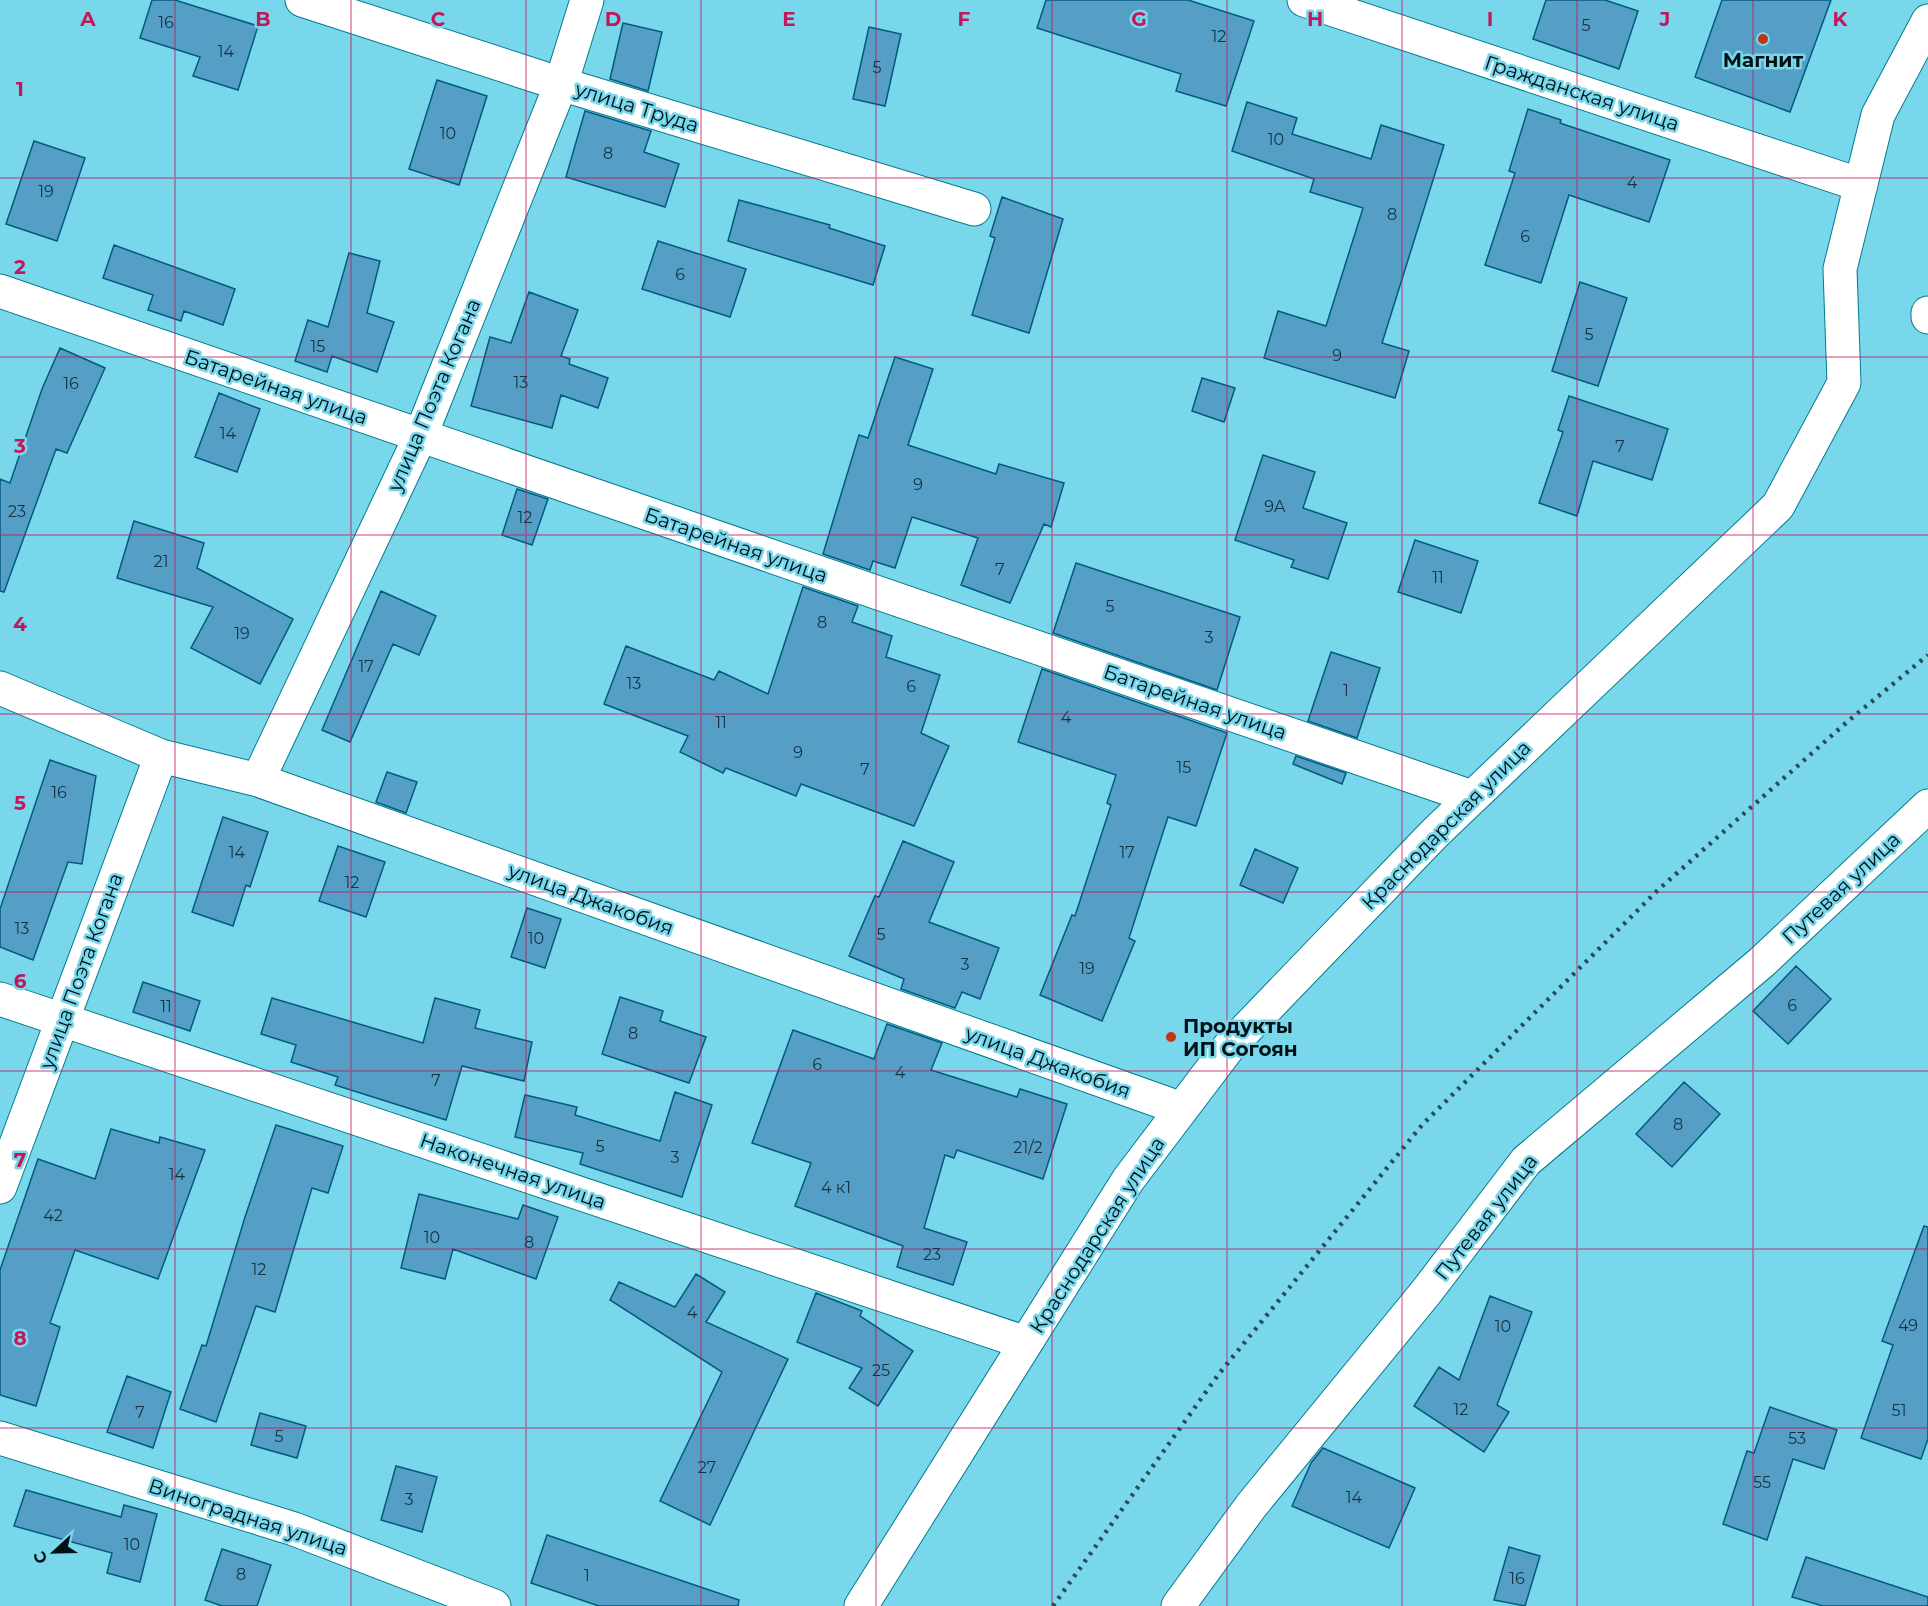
<svg xmlns="http://www.w3.org/2000/svg" width="1928" height="1606" font-family="Montserrat,sans-serif">
  <rect width="100%" height="100%" fill="#79d7ec"/>
  <!-- building -->
  <path fill="#559ec6" stroke="#005b80" stroke-width="1.5" d="M 152,0 L 175,0 L 258,26 L 238,90 L 193,76 L 200,57 L 140,38 Z
    M 1046,0 L 1188,0 L 1254,21 L 1226,106 L 1176,91 L 1181,74 L 1037,28 Z
    M 1546,0 L 1605,0 L 1638,11 L 1619,69 L 1533,39 Z
    M 1722,0 L 1831,0 L 1790,112 L 1695,77 Z
    M 623,23 L 662,32 L 648,91 L 610,79 Z
    M 869,27 L 901,34 L 885,106 L 853,99 Z
    M 437,80 L 487,96 L 459,185 L 409,169 Z
    M 1247,102 L 1297,118 L 1292,134 L 1371,159 L 1381,125 L 1444,145 L 1382,343 L 1409,351 L 1395,398 L 1264,358 L 1278,311 L 1326,326 L 1363,208 L 1310,192 L 1314,179 L 1232,151 Z
    M 1528,109 L 1561,120 L 1560,123 L 1670,160 L 1649,222 L 1569,195 L 1541,283 L 1485,265 L 1515,173 L 1509,171 Z
    M 585,111 L 651,131 L 644,152 L 679,164 L 665,207 L 566,177 Z
    M 34,141 L 85,158 L 57,241 L 6,224 Z
    M 1002,197 L 1063,219 L 1029,333 L 972,315 L 995,238 L 990,236 Z
    M 739,200 L 830,225 L 829,228 L 885,246 L 873,285 L 728,241 Z
    M 658,241 L 746,269 L 730,317 L 642,289 Z
    M 114,245 L 235,289 L 223,325 L 184,311 L 181,321 L 148,310 L 153,295 L 103,278 Z
    M 349,253 L 380,261 L 367,313 L 394,322 L 377,372 L 332,356 L 327,372 L 295,361 L 308,320 L 328,327 Z
    M 1580,282 L 1627,298 L 1598,386 L 1552,371 Z
    M 529,292 L 578,310 L 561,356 L 570,359 L 569,364 L 608,378 L 598,408 L 561,395 L 552,428 L 471,406 L 490,337 L 511,343 Z
    M 60,348 L 105,368 L 67,453 L 56,449 L 4,592 L 0,591 L 0,479 L 10,483 L 42,389 Z
    M 895,357 L 933,369 L 908,445 L 996,474 L 999,464 L 1064,483 L 1051,527 L 1044,524 L 1010,603 L 961,585 L 978,538 L 912,517 L 895,568 L 873,561 L 870,570 L 823,554 L 859,435 L 868,438 Z
    M 1202,378 L 1235,388 L 1224,422 L 1192,411 Z
    M 219,393 L 260,409 L 237,472 L 195,457 Z
    M 1569,396 L 1668,429 L 1652,480 L 1593,461 L 1577,516 L 1539,503 L 1563,432 L 1558,430 Z
    M 1263,455 L 1315,472 L 1303,508 L 1347,523 L 1328,579 L 1291,567 L 1294,560 L 1235,540 Z
    M 517,489 L 548,499 L 532,545 L 502,535 Z
    M 134,521 L 204,543 L 197,568 L 293,619 L 260,684 L 191,648 L 213,607 L 117,578 Z
    M 1415,540 L 1478,561 L 1461,613 L 1398,592 Z
    M 1076,563 L 1240,617 L 1217,690 L 1053,633 Z
    M 803,587 L 858,606 L 852,622 L 892,636 L 886,657 L 940,675 L 921,733 L 949,746 L 914,826 L 801,784 L 796,796 L 726,768 L 723,773 L 680,752 L 688,736 L 604,704 L 626,646 L 714,680 L 719,671 L 768,694 Z
    M 381,591 L 436,616 L 419,655 L 393,644 L 350,742 L 322,730 Z
    M 1331,652 L 1380,668 L 1357,738 L 1308,721 Z
    M 1042,669 L 1227,733 L 1196,826 L 1168,817 L 1129,938 L 1135,941 L 1102,1021 L 1040,995 L 1072,915 L 1075,916 L 1111,805 L 1107,803 L 1116,775 L 1018,742 Z
    M 1296,756 L 1346,773 L 1342,784 L 1293,764 Z
    M 50,760 L 96,776 L 82,864 L 68,862 L 33,960 L 0,947 L 0,909 Z
    M 387,772 L 417,782 L 406,813 L 376,802 Z
    M 223,817 L 268,832 L 250,887 L 246,885 L 233,926 L 192,912 Z
    M 903,841 L 954,862 L 929,922 L 999,948 L 980,999 L 962,992 L 955,1008 L 901,989 L 904,979 L 849,956 L 875,896 L 879,897 Z
    M 338,846 L 385,862 L 366,917 L 319,901 Z
    M 1255,849 L 1298,868 L 1283,903 L 1240,885 Z
    M 527,908 L 561,919 L 545,968 L 511,957 Z
    M 1796,966 L 1831,999 L 1788,1044 L 1753,1011 Z
    M 143,982 L 200,1001 L 190,1031 L 133,1012 Z
    M 620,997 L 663,1011 L 660,1021 L 706,1037 L 689,1083 L 602,1054 Z
    M 272,998 L 423,1043 L 435,998 L 480,1010 L 475,1028 L 532,1042 L 524,1081 L 462,1066 L 446,1120 L 335,1085 L 338,1077 L 291,1062 L 296,1045 L 261,1034 Z
    M 887,1024 L 942,1043 L 931,1070 L 1017,1097 L 1020,1089 L 1067,1104 L 1043,1179 L 957,1150 L 954,1158 L 945,1155 L 924,1228 L 967,1242 L 953,1285 L 897,1267 L 903,1246 L 795,1206 L 811,1163 L 752,1143 L 793,1030 L 874,1059 Z
    M 1684,1082 L 1720,1114 L 1672,1167 L 1636,1134 Z
    M 675,1092 L 712,1105 L 682,1197 L 580,1164 L 583,1153 L 515,1137 L 525,1095 L 577,1107 L 575,1115 L 660,1141 Z
    M 276,1125 L 343,1146 L 328,1193 L 312,1188 L 275,1312 L 256,1306 L 216,1422 L 180,1409 L 202,1345 L 206,1346 L 245,1217 Z
    M 111,1129 L 159,1143 L 160,1137 L 205,1150 L 158,1279 L 75,1250 L 50,1323 L 60,1327 L 36,1406 L 0,1395 L 0,1270 L 38,1159 L 95,1179 Z
    M 419,1194 L 518,1219 L 523,1205 L 558,1217 L 536,1279 L 453,1249 L 445,1279 L 401,1268 Z
    M 1924,1226 L 1928,1227 L 1928,1439 L 1921,1459 L 1861,1438 L 1893,1345 L 1882,1341 Z
    M 696,1274 L 725,1292 L 706,1322 L 788,1359 L 710,1525 L 660,1501 L 722,1372 L 610,1300 L 619,1282 L 675,1307 Z
    M 816,1293 L 862,1311 L 860,1316 L 913,1351 L 878,1406 L 849,1388 L 862,1368 L 797,1342 Z
    M 1490,1296 L 1532,1312 L 1497,1405 L 1509,1412 L 1484,1452 L 1414,1406 L 1439,1367 L 1459,1380 Z
    M 127,1376 L 171,1392 L 153,1448 L 107,1432 Z
    M 1770,1407 L 1837,1430 L 1824,1469 L 1793,1459 L 1767,1540 L 1723,1524 L 1747,1451 L 1754,1453 Z
    M 260,1413 L 306,1426 L 297,1458 L 251,1445 Z
    M 1323,1448 L 1415,1488 L 1389,1548 L 1292,1506 L 1311,1463 Z
    M 396,1466 L 437,1477 L 422,1532 L 381,1520 Z
    M 26,1490 L 121,1517 L 124,1505 L 157,1514 L 140,1582 L 107,1573 L 112,1553 L 14,1526 Z
    M 547,1535 L 739,1600 L 738,1606 L 599,1606 L 531,1583 Z
    M 1509,1547 L 1540,1556 L 1525,1606 L 1494,1600 Z
    M 222,1549 L 271,1565 L 257,1606 L 222,1606 L 205,1600 Z
    M 1806,1557 L 1928,1597 L 1928,1606 L 1823,1606 L 1792,1597 Z"/>
  <g fill="none" stroke-linecap="round" stroke-linejoin="round">
    <defs>
      <path id="minor" d="M 302,0 L 561,84 L 974,209
        M 1304,0 L 1861,185
        M 0,291 L 1472,797
        M 0,688 L 161,756 L 258,780 L 1182,1109
        M 258,780 L 420,437 L 561,84 L 587,0
        M 0,999 L 1026,1343
        M 0,1187 L 161,756
        M 0,1438 L 294,1529 L 494,1606
        M 861,1606 L 1128,1180 L 1228,1048 L 1435,833 L 1778,506 L 1844,383 L 1840,269 L 1878,115 L 1928,21
        M 1178,1606 L 1251,1506 L 1427,1291 L 1526,1161 L 1762,962 L 1928,806"/>
      <path id="major" d="M 1928,313 L 1928,317"/>
    </defs>
    <!-- minor casing -->
    <use href="#minor" stroke="#027b8f" stroke-width="35"/>
    <!-- major casing -->
    <use href="#major" stroke="#027b8f" stroke-width="35"/>
    <!-- minor -->
    <use href="#minor" stroke="#fff" stroke-width="33"/>
    <!-- major -->
    <use href="#major" stroke="#fff" stroke-width="33"/>
    <!-- rail -->
    <path stroke="#254d57" stroke-width="4.5" stroke-dasharray="3 6" stroke-linecap="butt" d="M 1053,1606 L 1218,1375 L 1422,1125 L 1658,890 L 1847,722 L 1928,655"/>
  </g>
  <!-- grid -->
  <path fill="none" stroke="#c2185b" stroke-width="1.5" stroke-opacity="0.55" d="M 175,0 L 175,1606M 351,0 L 351,1606M 526,0 L 526,1606M 701,0 L 701,1606M 876,0 L 876,1606M 1052,0 L 1052,1606M 1227,0 L 1227,1606M 1402,0 L 1402,1606M 1577,0 L 1577,1606M 1753,0 L 1753,1606M 0,178 L 1928,178M 0,357 L 1928,357M 0,535 L 1928,535M 0,714 L 1928,714M 0,892 L 1928,892M 0,1071 L 1928,1071M 0,1249 L 1928,1249M 0,1428 L 1928,1428"/>
  <!-- markers -->
  <g fill="#c03614" stroke="#79d7ec" stroke-width="2">
    <circle cx="1763" cy="39" r="6"/>
    <circle cx="1171" cy="1037" r="6"/>
  </g>
  <g text-anchor="middle" stroke-width="5" stroke-linejoin="round" paint-order="stroke">
    <!-- number labels -->
    <g font-size="16" fill="#153441">
      <text x="166" y="28">16</text>
      <text x="1586" y="31">5</text>
      <text x="1219" y="42">12</text>
      <text x="226" y="57">14</text>
      <text x="877" y="73">5</text>
      <text x="448" y="139">10</text>
      <text x="1276" y="145">10</text>
      <text x="608" y="159">8</text>
      <text x="1632" y="188">4</text>
      <text x="46" y="197">19</text>
      <text x="1392" y="220">8</text>
      <text x="1525" y="242">6</text>
      <text x="680" y="280">6</text>
      <text x="1589" y="340">5</text>
      <text x="318" y="352">15</text>
      <text x="1337" y="361">9</text>
      <text x="521" y="388">13</text>
      <text x="71" y="389">16</text>
      <text x="228" y="439">14</text>
      <text x="1620" y="452">7</text>
      <text x="918" y="490">9</text>
      <text x="1275" y="512">9А</text>
      <text x="17" y="517">23</text>
      <text x="525" y="523">12</text>
      <text x="161" y="567">21</text>
      <text x="1000" y="575">7</text>
      <text x="1438" y="583">11</text>
      <text x="1110" y="612">5</text>
      <text x="822" y="628">8</text>
      <text x="242" y="639">19</text>
      <text x="1209" y="643">3</text>
      <text x="366" y="672">17</text>
      <text x="634" y="689">13</text>
      <text x="911" y="692">6</text>
      <text x="1346" y="696">1</text>
      <text x="1066" y="723">4</text>
      <text x="721" y="728">11</text>
      <text x="798" y="758">9</text>
      <text x="1184" y="773">15</text>
      <text x="865" y="775">7</text>
      <text x="59" y="798">16</text>
      <text x="237" y="858">14</text>
      <text x="1127" y="858">17</text>
      <text x="352" y="888">12</text>
      <text x="22" y="934">13</text>
      <text x="881" y="940">5</text>
      <text x="536" y="944">10</text>
      <text x="965" y="970">3</text>
      <text x="1087" y="974">19</text>
      <text x="1792" y="1011">6</text>
      <text x="166" y="1012">11</text>
      <text x="633" y="1039">8</text>
      <text x="817" y="1070">6</text>
      <text x="900" y="1078">4</text>
      <text x="436" y="1086">7</text>
      <text x="1678" y="1130">8</text>
      <text x="600" y="1152">5</text>
      <text x="1028" y="1153">21/2</text>
      <text x="675" y="1163">3</text>
      <text x="177" y="1180">14</text>
      <text x="836" y="1193">4 к1</text>
      <text x="53" y="1221">42</text>
      <text x="432" y="1243">10</text>
      <text x="529" y="1248">8</text>
      <text x="932" y="1260">23</text>
      <text x="259" y="1275">12</text>
      <text x="692" y="1318">4</text>
      <text x="1908" y="1331">49</text>
      <text x="1503" y="1332">10</text>
      <text x="881" y="1376">25</text>
      <text x="1461" y="1415">12</text>
      <text x="1899" y="1416">51</text>
      <text x="140" y="1418">7</text>
      <text x="279" y="1442">5</text>
      <text x="1797" y="1444">53</text>
      <text x="707" y="1473">27</text>
      <text x="1762" y="1488">55</text>
      <text x="1354" y="1503">14</text>
      <text x="409" y="1505">3</text>
      <text x="132" y="1550">10</text>
      <text x="241" y="1580">8</text>
      <text x="587" y="1581">1</text>
      <text x="1517" y="1584">16</text>
    </g>
    <!-- poi labels -->
    <g font-size="20" font-weight="bold" fill="#001115" stroke="#79d7ec">
      <text x="1763" y="67">Магнит</text>
      <text x="1183" y="1033" text-anchor="start">Продукты<tspan x="1183" dy="23">ИП Согоян</tspan></text>
    </g>
    <!-- street labels -->
    <g font-size="20" fill="#001115" stroke="#79d7ec">
      <text transform="translate(1582 93) rotate(18)" y="7">Гражданская улица</text>
      <text transform="translate(637 107) rotate(17)" y="7">улица Труда</text>
      <text transform="translate(276 387) rotate(19)" y="7">Батарейная улица</text>
      <text transform="translate(434 395) rotate(-67)" y="7">улица Поэта Когана</text>
      <text transform="translate(736 545) rotate(19)" y="7">Батарейная улица</text>
      <text transform="translate(1195 702) rotate(19)" y="7">Батарейная улица</text>
      <text transform="translate(1446 825) rotate(-45)" y="7">Краснодарская улица</text>
      <text transform="translate(1841 888) rotate(-43)" y="7">Путевая улица</text>
      <text transform="translate(591 899) rotate(20)" y="7">улица Джакобия</text>
      <text transform="translate(81 971) rotate(-70)" y="7">улица Поэта Когана</text>
      <text transform="translate(1048 1062) rotate(20)" y="7">улица Джакобия</text>
      <text transform="translate(513 1171) rotate(19)" y="7">Наконечная улица</text>
      <text transform="translate(1486 1217) rotate(-52)" y="7">Путевая улица</text>
      <text transform="translate(1097 1235) rotate(-57)" y="7">Краснодарская улица</text>
      <text transform="translate(248 1517) rotate(18)" y="7">Виноградная улица</text>
    </g>
  </g>
  <g font-size="20" text-anchor="middle" font-weight="bold" fill="#c2185b" stroke="#79d7ec" stroke-width="5" stroke-linejoin="round" paint-order="stroke">
    <text x="88" y="26">A</text>
    <text x="263" y="26">B</text>
    <text x="438" y="26">C</text>
    <text x="613" y="26">D</text>
    <text x="789" y="26">E</text>
    <text x="964" y="26">F</text>
    <text x="1139" y="26">G</text>
    <text x="1315" y="26">H</text>
    <text x="1490" y="26">I</text>
    <text x="1665" y="26">J</text>
    <text x="1840" y="26">K</text>
    <text x="20" y="96">1</text>
    <text x="20" y="274">2</text>
    <text x="20" y="453">3</text>
    <text x="20" y="631">4</text>
    <text x="20" y="810">5</text>
    <text x="20" y="988">6</text>
    <text x="20" y="1167">7</text>
    <text x="20" y="1345">8</text>
  </g>
  <!-- north arrow -->
  <g transform="translate(54 1552) rotate(248)" stroke="#79d7ec" stroke-width="4.5" paint-order="stroke">
  <path d="M0-4.5L10 22L0 15L-10 22Z" fill="#001115"/>
  <text y="-9" font-size="16" font-weight="bold" text-anchor="middle" fill="#001115">С</text>
  </g>
</svg>
